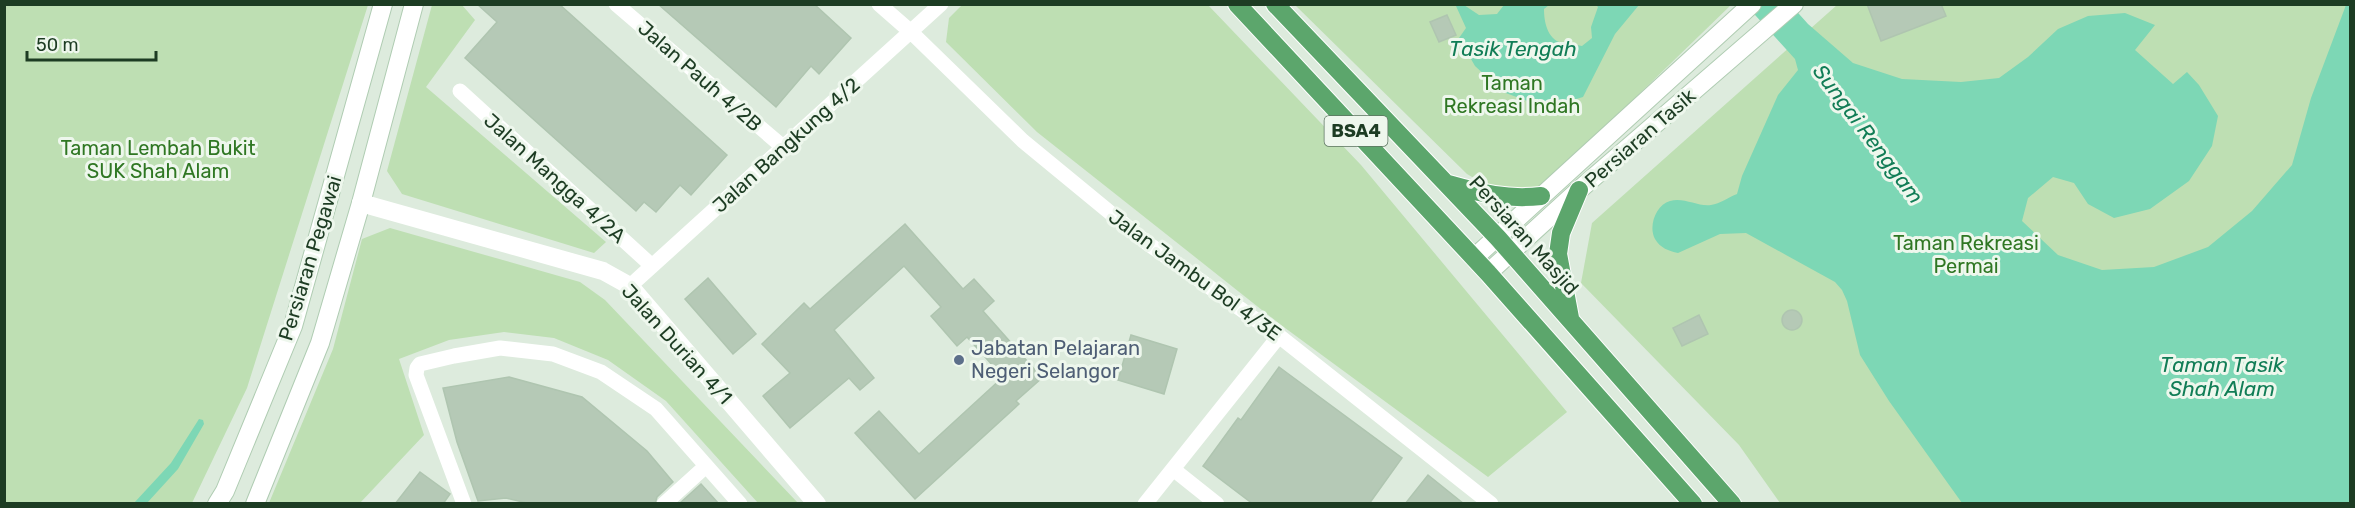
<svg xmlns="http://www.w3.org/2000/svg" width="2355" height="508" font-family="Rubik,sans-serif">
  <rect width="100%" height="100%" fill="#ddebdd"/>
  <!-- green -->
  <path fill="#bedfb3" d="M 963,4 L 1208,5 L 1361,165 L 1567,412 L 1488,477 L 1281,325 L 1037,132 L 946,42 L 949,18 Z
    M 4,5 L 368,5 L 247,388 L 192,503 L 5,503 Z
    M 432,5 L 462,5 L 475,20 L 426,87 L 606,242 L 594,253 L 402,194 L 387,171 Z
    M 1295,5 L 1731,5 L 1542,188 L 1494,190 L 1467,174 Z
    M 1837,5 L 2350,5 L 2350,503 L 1780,503 L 1739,445 L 1581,283 L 1592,223 Z
    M 390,228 L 580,282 L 605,300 L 798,503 L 758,503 L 666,401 L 608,360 L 554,338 L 504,332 L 449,340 L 399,359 L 424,435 L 360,503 L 269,503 L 333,349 L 362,239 Z"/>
  <!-- water -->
  <path fill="#7dd7b5" d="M 1437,5 L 1464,5 L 1479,15 L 1497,14 L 1504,5 L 1549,5 L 1544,9 C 1544,21 1547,39 1562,43 C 1567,45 1575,44 1582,46 L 1592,38 L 1591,27 L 1598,7 L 1596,5 L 1639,5 L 1615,34 L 1583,97 L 1546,108 L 1503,92 L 1475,66 L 1459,38 L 1466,28 L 1456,6 Z
    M 1746,5 L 1791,5 L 1808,24 L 1853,63 L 1902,79 L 1961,82 L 1999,78 L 2028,57 L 2058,29 L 2088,16 L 2125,13 L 2155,25 L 2135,50 L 2173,84 L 2187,72 L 2199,85 L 2218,116 L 2212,146 L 2189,181 L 2150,209 L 2114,218 L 2088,204 L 2074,183 L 2053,177 L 2028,198 L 2022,221 L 2058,255 L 2102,270 L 2154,267 L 2208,247 L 2252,211 L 2292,165 L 2311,98 L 2346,5 L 2350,5 L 2350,503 L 1962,503 L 1889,401 L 1860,355 L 1847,301 L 1842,290 L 1835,282 L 1746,233 L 1720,234 L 1678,253 C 1669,251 1660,248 1655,239 C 1648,226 1656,205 1670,201 C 1684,197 1698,207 1711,205 C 1720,204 1729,197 1737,194 L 1742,176 L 1778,95 L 1798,70 L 1795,59 Z
    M 199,419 L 203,420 L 204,424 L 178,469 L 147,503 L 134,503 L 171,463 Z"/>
  <!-- building -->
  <path fill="#b5c9b6" stroke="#afc5b0" stroke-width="1.5" d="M 477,4 L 559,4 L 727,155 L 691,195 L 680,185 L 656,212 L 644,202 L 636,211 L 465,58 L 497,22 Z
    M 658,4 L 814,4 L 851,38 L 819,74 L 811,66 L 776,107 Z
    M 1867,4 L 1941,4 L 1946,16 L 1881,41 Z
    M 1447,15 L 1456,35 L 1439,42 L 1430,22 Z
    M 905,224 L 963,289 L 974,279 L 994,301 L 983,311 L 1042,378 L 1016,401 L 1019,404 L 915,499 L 855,433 L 879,411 L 919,454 L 1003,377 L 967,337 L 957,346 L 931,316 L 941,307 L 904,266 L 834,330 L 874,378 L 860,390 L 849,378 L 790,428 L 763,396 L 790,373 L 762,344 L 804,303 L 810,309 Z
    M 708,278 L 756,334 L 733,354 L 685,299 Z
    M1782 320a10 10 0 1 1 20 0a10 10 0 1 1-20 0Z
    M 1699,315 L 1708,334 L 1682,346 L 1673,328 Z
    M 1131,335 L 1177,349 L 1164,394 L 1118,380 Z
    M 1279,367 L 1402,458 L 1369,504 L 1253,504 L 1203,466 L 1238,418 L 1241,420 Z
    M 509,377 L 582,397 L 647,451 L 673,482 L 657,497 L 655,504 L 531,504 L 506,498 L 478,501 L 457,442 L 443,388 Z
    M 420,472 L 450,494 L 443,504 L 395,504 Z
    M 1428,475 L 1464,504 L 1405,504 Z
    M 701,484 L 719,504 L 679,504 Z"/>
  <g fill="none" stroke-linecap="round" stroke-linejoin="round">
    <defs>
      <path id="secondary" d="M 1474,258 L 1752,4
        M 1488,273 L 1579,190 L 1794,4
        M 217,504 L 225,491 L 293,326 L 383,4
        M 255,504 L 320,343 L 361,203 L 414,4"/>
      <path id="primary" d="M 1237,4 L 1488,273 L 1693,504
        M 1275,4 L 1498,238 L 1732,504
        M 1448,184 C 1480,193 1508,200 1541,196
        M 1570,318 L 1558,254 L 1561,233 L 1579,190"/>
    </defs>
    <!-- secondary casing -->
    <use href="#secondary" stroke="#afccb2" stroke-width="20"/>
    <!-- primary casing -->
    <use href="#primary" stroke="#fff" stroke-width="20"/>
    <!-- minor -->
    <path stroke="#fff" stroke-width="15" d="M 616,4 L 783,147
      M 879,4 L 911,32 L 1023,141 L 1147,243 L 1279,336 L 1491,504
      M 460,91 L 651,265
      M 630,286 L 941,4
      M 1173,469 L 1217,504
      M 464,504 L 416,375 L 417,368 L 420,364 L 454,356 L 500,348 L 553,354 L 601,372 L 656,409 L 740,504
      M 664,504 L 706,466
      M 1145,504 L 1279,336"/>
    <!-- tertiary -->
    <path stroke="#fff" stroke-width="18" d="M 361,203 L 603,271 L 630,286 L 817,504"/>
    <!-- secondary -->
    <use href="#secondary" stroke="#fff" stroke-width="18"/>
    <!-- primary -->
    <use href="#primary" stroke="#5ca66c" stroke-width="18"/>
  </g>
  <!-- markers -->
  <circle fill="#5c6f8a" stroke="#eef7ed" stroke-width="2" cx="959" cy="360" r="6"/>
  <g text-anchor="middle" stroke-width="6" stroke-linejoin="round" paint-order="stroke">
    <!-- shield labels -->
    <rect fill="#eef7ed" stroke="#5c7460" stroke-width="1.5" x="1324.5" y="116" width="63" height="30" rx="4.5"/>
    <g font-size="18" font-weight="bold" fill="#1d3c23">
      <text x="1356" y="137">BSA4</text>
    </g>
    <!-- street labels -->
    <g font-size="20" fill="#1d3c23" stroke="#eef7ed">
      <text transform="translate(700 76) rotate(41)" y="7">Jalan Pauh 4/2B</text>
      <text transform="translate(1640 138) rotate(-41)" y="7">Persiaran Tasik</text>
      <text transform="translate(786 145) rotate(-42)" y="7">Jalan Bangkung 4/2</text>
      <text transform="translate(555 178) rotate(42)" y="7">Jalan Mangga 4/2A</text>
      <text transform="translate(1524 235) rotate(48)" y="7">Persiaran Masjid</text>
      <text transform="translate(310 258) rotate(-73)" y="7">Persiaran Pegawai</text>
      <text transform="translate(1195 275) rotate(36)" y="7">Jalan Jambu Bol 4/3E</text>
      <text transform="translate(677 344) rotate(48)" y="7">Jalan Durian 4/1</text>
    </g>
    <!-- park labels -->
    <g font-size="20" fill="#2f7723" stroke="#eef7ed">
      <text x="1512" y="90">Taman<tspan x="1512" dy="23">Rekreasi Indah</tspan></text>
      <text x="158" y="155">Taman Lembah Bukit<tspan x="158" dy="23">SUK Shah Alam</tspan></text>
      <text x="1966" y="250">Taman Rekreasi<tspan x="1966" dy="23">Permai</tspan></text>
    </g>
    <!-- service labels -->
    <g font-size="20" fill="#4e5e75" stroke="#eef7ed" text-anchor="start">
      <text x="971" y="355">Jabatan Pelajaran<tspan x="971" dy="23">Negeri Selangor</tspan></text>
    </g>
    <!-- water labels -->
    <g font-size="21" font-style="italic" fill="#117d56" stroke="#eef7ed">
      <text x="1513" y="56">Tasik Tengah</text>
      <text transform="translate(1868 134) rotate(53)" y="7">Sungai Renggam</text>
      <text x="2222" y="372">Taman Tasik<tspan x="2222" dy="24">Shah Alam</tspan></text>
    </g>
  </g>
  <!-- border -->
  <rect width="2355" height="508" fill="none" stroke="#1d3c23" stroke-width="12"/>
  <!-- scale -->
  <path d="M27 51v9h129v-9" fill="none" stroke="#1d3c23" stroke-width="3"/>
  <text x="36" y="51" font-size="18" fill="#1d3c23" stroke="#eef7ed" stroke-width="4.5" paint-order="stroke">50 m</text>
</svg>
